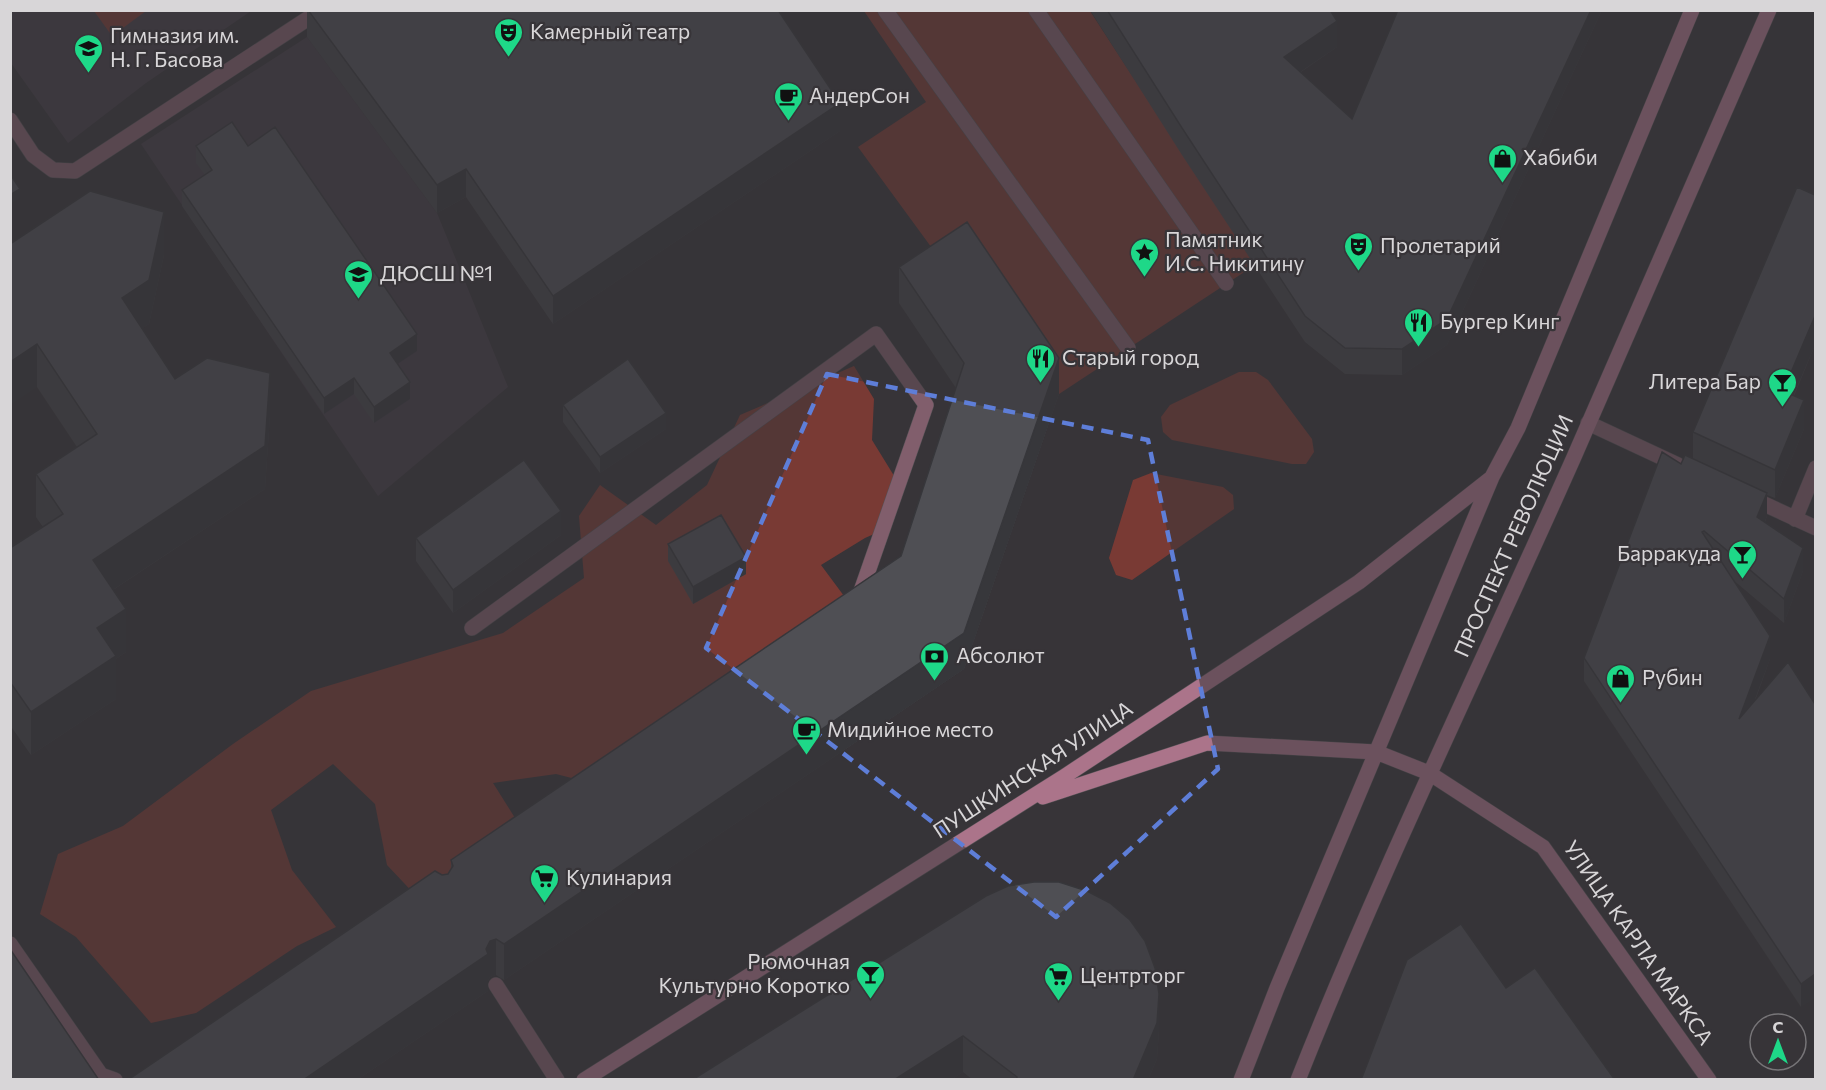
<svg xmlns="http://www.w3.org/2000/svg" width="1826" height="1090" font-family="Commissioner,sans-serif">
  <rect width="100%" height="100%" fill="#373438"/>
  <!-- built -->
  <path fill="#443d46" d="M 10,11 L 251,11 L 146,83 L 68,143 L 11,63 Z
    M 307,37 L 437,213 L 508,387 L 378,496 L 141,144 Z"/>
  <!-- green -->
  <path fill="#793a34" d="M 94,11 L 146,11 L 112,36 Z
    M 864,11 L 1090,11 L 1255,265 L 1059,394 L 967,258 L 937,255 L 858,147 L 926,102 Z
    M 854,366 L 874,399 L 872,440 L 896,479 L 890,527 L 865,538 L 821,565 L 844,596 L 591,783 L 556,774 L 493,783 L 515,818 L 420,900 L 387,865 L 375,804 L 333,764 L 271,810 L 292,870 L 336,927 L 297,946 L 196,1013 L 151,1023 L 76,937 L 40,914 L 58,854 L 123,826 L 233,744 L 311,691 L 503,633 L 584,578 L 579,516 L 600,485 L 656,525 L 707,485 L 740,415 Z
    M 1239,372 L 1256,372 L 1268,380 L 1312,439 L 1314,452 L 1306,464 L 1292,464 L 1172,440 L 1163,432 L 1161,417 L 1170,405 Z
    M 1151,473 L 1223,487 L 1233,495 L 1234,509 L 1132,580 L 1116,575 L 1109,558 L 1133,480 Z"/>
  <g fill="none" stroke-linecap="round" stroke-linejoin="round">
    <defs>
      <path id="lane" d="M 10,120 L 33,155 L 53,170 L 75,171 L 321,10
        M 1588,423 L 1678,465
        M 1749,497 L 1816,528
        M 1795,519 L 1816,468
        M 472,628 L 876,334 L 926,405 L 859,597
        M 10,944 L 101,1075 L 115,1080
        M 496,985 L 557,1080"/>
      <path id="street" d="M 885,10 L 1128,348
        M 1036,10 L 1226,283"/>
      <path id="secondary" d="M 1043,797 L 1207,743 L 1376,752 L 1429,773 L 1543,847 L 1709,1080
        M 584,1080 L 1065,776 L 1359,582 L 1490,479
        M 1241,1080 L 1277,988 L 1492,477 L 1518,428 L 1692,10
        M 1298,1080 C 1382,868 1482,664 1574,457 C 1639,308 1704,159 1769,10"/>
    </defs>
    <!-- lane casing -->
    <use href="#lane" stroke="#545155" stroke-width="16"/>
    <!-- street casing -->
    <use href="#street" stroke="#545155" stroke-width="16"/>
    <!-- secondary casing -->
    <use href="#secondary" stroke="#545155" stroke-width="16"/>
    <!-- lane -->
    <use href="#lane" stroke="#815e6c" stroke-width="15"/>
    <!-- street -->
    <use href="#street" stroke="#815e6c" stroke-width="15"/>
    <!-- secondary -->
    <use href="#secondary" stroke="#ab748a" stroke-width="15"/>
  </g>
  <!-- wall -->
  <path fill="#444448" d="M 307,10 L 778,10 L 840,131 L 553,324 L 466,197 L 437,213 L 307,37 Z
    M 1090,10 L 1330,10 L 1337,47 L 1301,72 L 1352,119 L 1398,10 L 1602,10 L 1447,345 L 1402,375 L 1345,374 L 1305,342 L 1182,155 Z
    M 196,146 L 248,146 L 417,351 L 397,364 L 410,399 L 374,423 L 354,394 L 324,414 L 182,206 L 182,190 L 205,175 L 196,163 Z
    M 10,244 L 164,255 L 149,324 L 141,329 L 175,379 L 270,416 L 265,489 L 113,590 L 126,652 L 116,659 L 116,699 L 31,755 L 10,725 L 10,548 L 43,527 L 36,517 L 36,474 L 77,447 L 37,387 Z
    M 899,267 L 1059,394 L 964,669 L 504,980 L 496,975 L 490,977 L 488,981 L 488,991 L 357,1080 L 128,1080 L 442,875 L 448,874 L 451,869 L 451,860 L 901,556 L 956,388 L 899,303 Z
    M 1815,345 L 1794,396 L 1804,429 L 1775,498 L 1767,495 L 1767,516 L 1765,522 L 1803,571 L 1784,623 L 1732,579 L 1770,659 L 1755,701 L 1815,704 L 1801,1007 L 1584,681 L 1584,658 L 1681,464 L 1693,459 L 1693,432 Z
    M 563,405 L 666,429 L 600,473 L 563,422 Z
    M 561,535 L 453,613 L 416,561 L 416,538 Z
    M 668,544 L 746,574 L 693,604 L 668,561 Z
    M 986,896 L 1159,1030 L 1157,1059 L 1148,1080 L 973,1080 L 963,1072 L 951,1080 L 692,1080 Z"/>
  <!-- shaded-wall -->
  <path fill="#37373b" d="M 1591,10 L 1602,10 L 1447,345 L 1402,375 L 1402,349 Z
    M 1337,21 L 1337,47 L 1284,83 L 1284,57 Z
    M 840,103 L 840,131 L 553,324 L 553,296 Z
    M 466,169 L 466,197 L 437,213 L 437,185 Z
    M 20,189 L 20,198 L 10,204 L 10,195 Z
    M 164,212 L 164,255 L 149,324 L 122,342 L 122,298 Z
    M 1815,316 L 1815,345 L 1783,420 L 1783,391 Z
    M 417,334 L 417,351 L 390,369 L 390,353 Z
    M 37,344 L 37,387 L 10,405 L 10,362 Z
    M 1059,358 L 1059,394 L 964,669 L 504,980 L 504,944 L 964,633 Z
    M 270,373 L 270,416 L 265,489 L 93,603 L 93,560 Z
    M 354,378 L 354,394 L 324,414 L 324,398 Z
    M 410,382 L 410,399 L 374,423 L 374,407 Z
    M 1804,400 L 1804,429 L 1775,498 L 1775,470 Z
    M 666,413 L 666,429 L 600,473 L 600,457 Z
    M 1767,493 L 1767,516 L 1757,540 L 1757,517 Z
    M 561,511 L 561,535 L 453,613 L 453,590 Z
    M 1803,548 L 1803,571 L 1784,623 L 1784,599 Z
    M 746,557 L 746,574 L 693,604 L 693,587 Z
    M 126,609 L 126,652 L 116,659 L 116,699 L 31,755 L 31,712 L 97,628 Z
    M 1770,636 L 1770,659 L 1739,742 L 1739,719 Z
    M 496,939 L 496,975 L 490,977 L 488,981 L 488,991 L 357,1080 L 303,1080 L 490,941 Z
    M 1815,974 L 1815,998 L 1801,1007 L 1801,984 Z
    M 1159,994 L 1159,1030 L 1157,1059 L 1148,1080 L 1133,1080 Z
    M 963,1036 L 963,1072 L 951,1080 L 894,1080 Z"/>
  <!-- building -->
  <path fill="#4f4f54" stroke="#37373b" stroke-width="1.5" d="M 308,10 L 778,10 L 840,103 L 553,296 L 466,169 L 437,185 Z
    M 1107,10 L 1330,10 L 1337,21 L 1284,57 L 1352,119 L 1398,10 L 1591,10 L 1447,319 L 1402,349 L 1345,348 L 1305,316 L 1182,128 Z
    M 232,122 L 248,146 L 275,127 L 417,334 L 390,353 L 410,382 L 374,407 L 354,378 L 324,398 L 182,190 L 212,170 L 196,146 Z
    M 10,174 L 20,189 L 10,195 Z
    M 1797,187 L 1815,195 L 1815,316 L 1783,391 L 1804,400 L 1775,470 L 1693,432 Z
    M 90,191 L 164,212 L 149,280 L 122,298 L 175,379 L 207,358 L 270,373 L 265,446 L 93,560 L 126,609 L 97,628 L 116,656 L 31,712 L 10,682 L 10,548 L 63,514 L 36,474 L 97,434 L 37,344 L 10,362 L 10,244 Z
    M 967,222 L 1059,358 L 964,633 L 504,944 L 496,939 L 490,941 L 486,949 L 488,954 L 303,1080 L 128,1080 L 435,871 L 442,875 L 448,874 L 453,866 L 451,860 L 901,556 L 964,363 L 899,267 Z
    M 628,359 L 666,413 L 600,457 L 563,405 Z
    M 1662,452 L 1681,464 L 1685,455 L 1767,493 L 1757,517 L 1803,548 L 1784,599 L 1704,531 L 1702,532 L 1770,636 L 1739,719 L 1788,662 L 1815,704 L 1815,974 L 1801,984 L 1584,658 Z
    M 524,460 L 561,511 L 453,590 L 416,538 Z
    M 721,515 L 746,557 L 693,587 L 668,544 Z
    M 1034,882 L 1059,882 L 1087,891 L 1110,903 L 1130,920 L 1145,941 L 1155,968 L 1159,994 L 1157,1023 L 1133,1080 L 1016,1080 L 1017,1077 L 963,1036 L 894,1080 L 692,1080 L 986,896 L 1008,886 Z
    M 1461,924 L 1506,988 L 1535,968 L 1615,1080 L 1361,1080 L 1407,960 Z
    M 10,949 L 99,1080 L 10,1080 Z"/>
  <!-- marked area -->
  <path d="M0 0H1826V1090H0ZM 827,374 L 1148,440 L 1218,769 L 1056,917 L 706,648 Z" fill="#373438" fill-opacity=".55" fill-rule="evenodd"/>
  <path fill="none" stroke="#5e7ed8" stroke-width="4.5" stroke-dasharray="12 8" stroke-linejoin="round" d="M 827,374 L 1148,440 L 1218,769 L 1056,917 L 706,648 Z"/>
  <!-- icons -->
  <defs>
    <symbol id="theatre-pin" viewBox="-11 -11 22 30"><path d="M0 17L-7.5 6A9.5 9.5 0 1 1 7.5 6Z" fill="#1ed888" stroke="#373438"/><path d="M-5-5.5Q0-4 5-5.5V0Q5 5 0 6Q-5 5-5 0ZM-3.3-2.5H-1v1.5H-3.3ZM1-2.5H3.3v1.5H1ZM-2.8 1Q0 5.5 2.8 1Z" fill="#111"/></symbol>
    <symbol id="school-pin" viewBox="-11 -11 22 30"><path d="M0 17L-7.5 6A9.5 9.5 0 1 1 7.5 6Z" fill="#1ed888" stroke="#373438"/><path d="M0-5L7-2L0 1L-7-2ZM-4 1L0 2.5L4 1V4Q0 6-4 4Z" fill="#111"/></symbol>
    <symbol id="cafe-pin" viewBox="-11 -11 22 30"><path d="M0 17L-7.5 6A9.5 9.5 0 1 1 7.5 6Z" fill="#1ed888" stroke="#373438"/><path d="M-5.5-4.5H6V0H3Q3 3.5 0 3.5H-2.5Q-5.5 3.5-5.5 0ZM3-3.2v2h1.7v-2ZM-6 4.5H4V6H-6Z" fill="#111"/></symbol>
    <symbol id="shop-pin" viewBox="-11 -11 22 30"><path d="M0 17L-7.5 6A9.5 9.5 0 1 1 7.5 6Z" fill="#1ed888" stroke="#373438"/><path d="M-5-2.5h2.3a2.7 3.5 0 0 1 5.4 0H5L5.5 6h-11ZM-1.5-2.5h3a1.5 2.3 0 0 0-3 0Z" fill="#111"/></symbol>
    <symbol id="sight-pin" viewBox="-11 -11 22 30"><path d="M0 17L-7.5 6A9.5 9.5 0 1 1 7.5 6Z" fill="#1ed888" stroke="#373438"/><path d="M0-6L1.8-2.2L6-1.7L2.9 1.2L3.7 5.4L0 3.3L-3.7 5.4L-2.9 1.2L-6-1.7L-1.8-2.2Z" fill="#111"/></symbol>
    <symbol id="restaurant-pin" viewBox="-11 -11 22 30"><path d="M0 17L-7.5 6A9.5 9.5 0 1 1 7.5 6Z" fill="#1ed888" stroke="#373438"/><path d="M-5-6h1v4h1v-4h1v4h1v-4h1v5L-1.5 .5V6h-2V.5L-5-1ZM5-6V6H3V1.5H1.5Q1.5-4 5-6Z" fill="#111"/></symbol>
    <symbol id="bar-pin" viewBox="-11 -11 22 30"><path d="M0 17L-7.5 6A9.5 9.5 0 1 1 7.5 6Z" fill="#1ed888" stroke="#373438"/><path d="M-6-5H6L.8 .8V4.5H3.5V6h-7V4.5H-.8V.8Z" fill="#111"/></symbol>
    <symbol id="bank-pin" viewBox="-11 -11 22 30"><path d="M0 17L-7.5 6A9.5 9.5 0 1 1 7.5 6Z" fill="#1ed888" stroke="#373438"/><path d="M-6-4H6V4H-6ZM0-2.3a2.3 2.3 0 1 0 0 4.6a2.3 2.3 0 1 0 0-4.6Z" fill="#111"/></symbol>
    <symbol id="supermarket-pin" viewBox="-11 -11 22 30"><path d="M0 17L-7.5 6A9.5 9.5 0 1 1 7.5 6Z" fill="#1ed888" stroke="#373438"/><path d="M-6-5.5h2.5l.6 2H6L4.5 2H-2.5L-4.4-4H-6ZM-1.5 3.2a1.3 1.3 0 1 0 .1 0ZM3 3.2a1.3 1.3 0 1 0 .1 0Z" fill="#111"/></symbol>
  </defs>
  <g fill-rule="evenodd">
    <use href="#theatre-pin" x="492" y="16" width="33" height="45"/>
    <use href="#school-pin" x="72" y="32" width="33" height="45"/>
    <use href="#cafe-pin" x="772" y="80" width="33" height="45"/>
    <use href="#shop-pin" x="1486" y="142" width="33" height="45"/>
    <use href="#theatre-pin" x="1342" y="230" width="33" height="45"/>
    <use href="#sight-pin" x="1128" y="236" width="33" height="45"/>
    <use href="#school-pin" x="342" y="258" width="33" height="45"/>
    <use href="#restaurant-pin" x="1402" y="306" width="33" height="45"/>
    <use href="#restaurant-pin" x="1024" y="342" width="33" height="45"/>
    <use href="#bar-pin" x="1766" y="366" width="33" height="45"/>
    <use href="#bar-pin" x="1726" y="538" width="33" height="45"/>
    <use href="#bank-pin" x="918" y="640" width="33" height="45"/>
    <use href="#shop-pin" x="1604" y="662" width="33" height="45"/>
    <use href="#cafe-pin" x="790" y="714" width="33" height="45"/>
    <use href="#supermarket-pin" x="528" y="862" width="33" height="45"/>
    <use href="#bar-pin" x="854" y="958" width="33" height="45"/>
    <use href="#supermarket-pin" x="1042" y="960" width="33" height="45"/>
  </g>
  <g text-anchor="middle" stroke-width="4.5" stroke-linejoin="round" paint-order="stroke">
    <!-- poi labels -->
    <g font-size="21" fill="#d8d6d8" stroke="#373438" text-anchor="start">
      <text x="530" y="39">Камерный театр</text>
      <text x="110" y="43">Гимназия им.<tspan x="110" dy="24">Н. Г. Басова</tspan></text>
      <text x="809" y="103">АндерСон</text>
      <text x="1523" y="165">Хабиби</text>
      <text x="1165" y="247">Памятник<tspan x="1165" dy="24">И.С. Никитину</tspan></text>
      <text x="1380" y="253">Пролетарий</text>
      <text x="380" y="281">ДЮСШ №1</text>
      <text x="1440" y="329">Бургер Кинг</text>
      <text x="1062" y="365">Старый город</text>
      <text x="1761" y="389" text-anchor="end">Литера Бар</text>
      <text x="1721" y="561" text-anchor="end">Барракуда</text>
      <text x="956" y="663">Абсолют</text>
      <text x="1642" y="685">Рубин</text>
      <text x="827" y="737">Мидийное место</text>
      <text x="566" y="885">Кулинария</text>
      <text x="850" y="969" text-anchor="end">Рюмочная<tspan x="850" dy="24">Культурно Коротко</tspan></text>
      <text x="1080" y="983">Центрторг</text>
    </g>
    <!-- street labels -->
    <g font-size="21" fill="#d8d6d8" stroke="#373438">
      <text transform="translate(1514 536) rotate(-66)" y="7">ПРОСПЕКТ РЕВОЛЮЦИИ</text>
      <text transform="translate(1033 770) rotate(-33)" y="7">ПУШКИНСКАЯ УЛИЦА</text>
      <text transform="translate(1638 943) rotate(55)" y="7">УЛИЦА КАРЛА МАРКСА</text>
    </g>
  </g>
  <!-- border -->
  <rect width="1826" height="1090" fill="none" stroke="#d8d6d8" stroke-width="24"/>
  <!-- north arrow -->
  <g transform="translate(1778 1042)"><circle r="28" fill="#373438" stroke="#777578" stroke-width="1.5"/>
  <path d="M0-4.5L10 22L0 15L-10 22Z" fill="#1ed888"/>
  <text y="-9" font-size="16" font-weight="bold" text-anchor="middle" fill="#d8d6d8">С</text>
  </g>
</svg>
